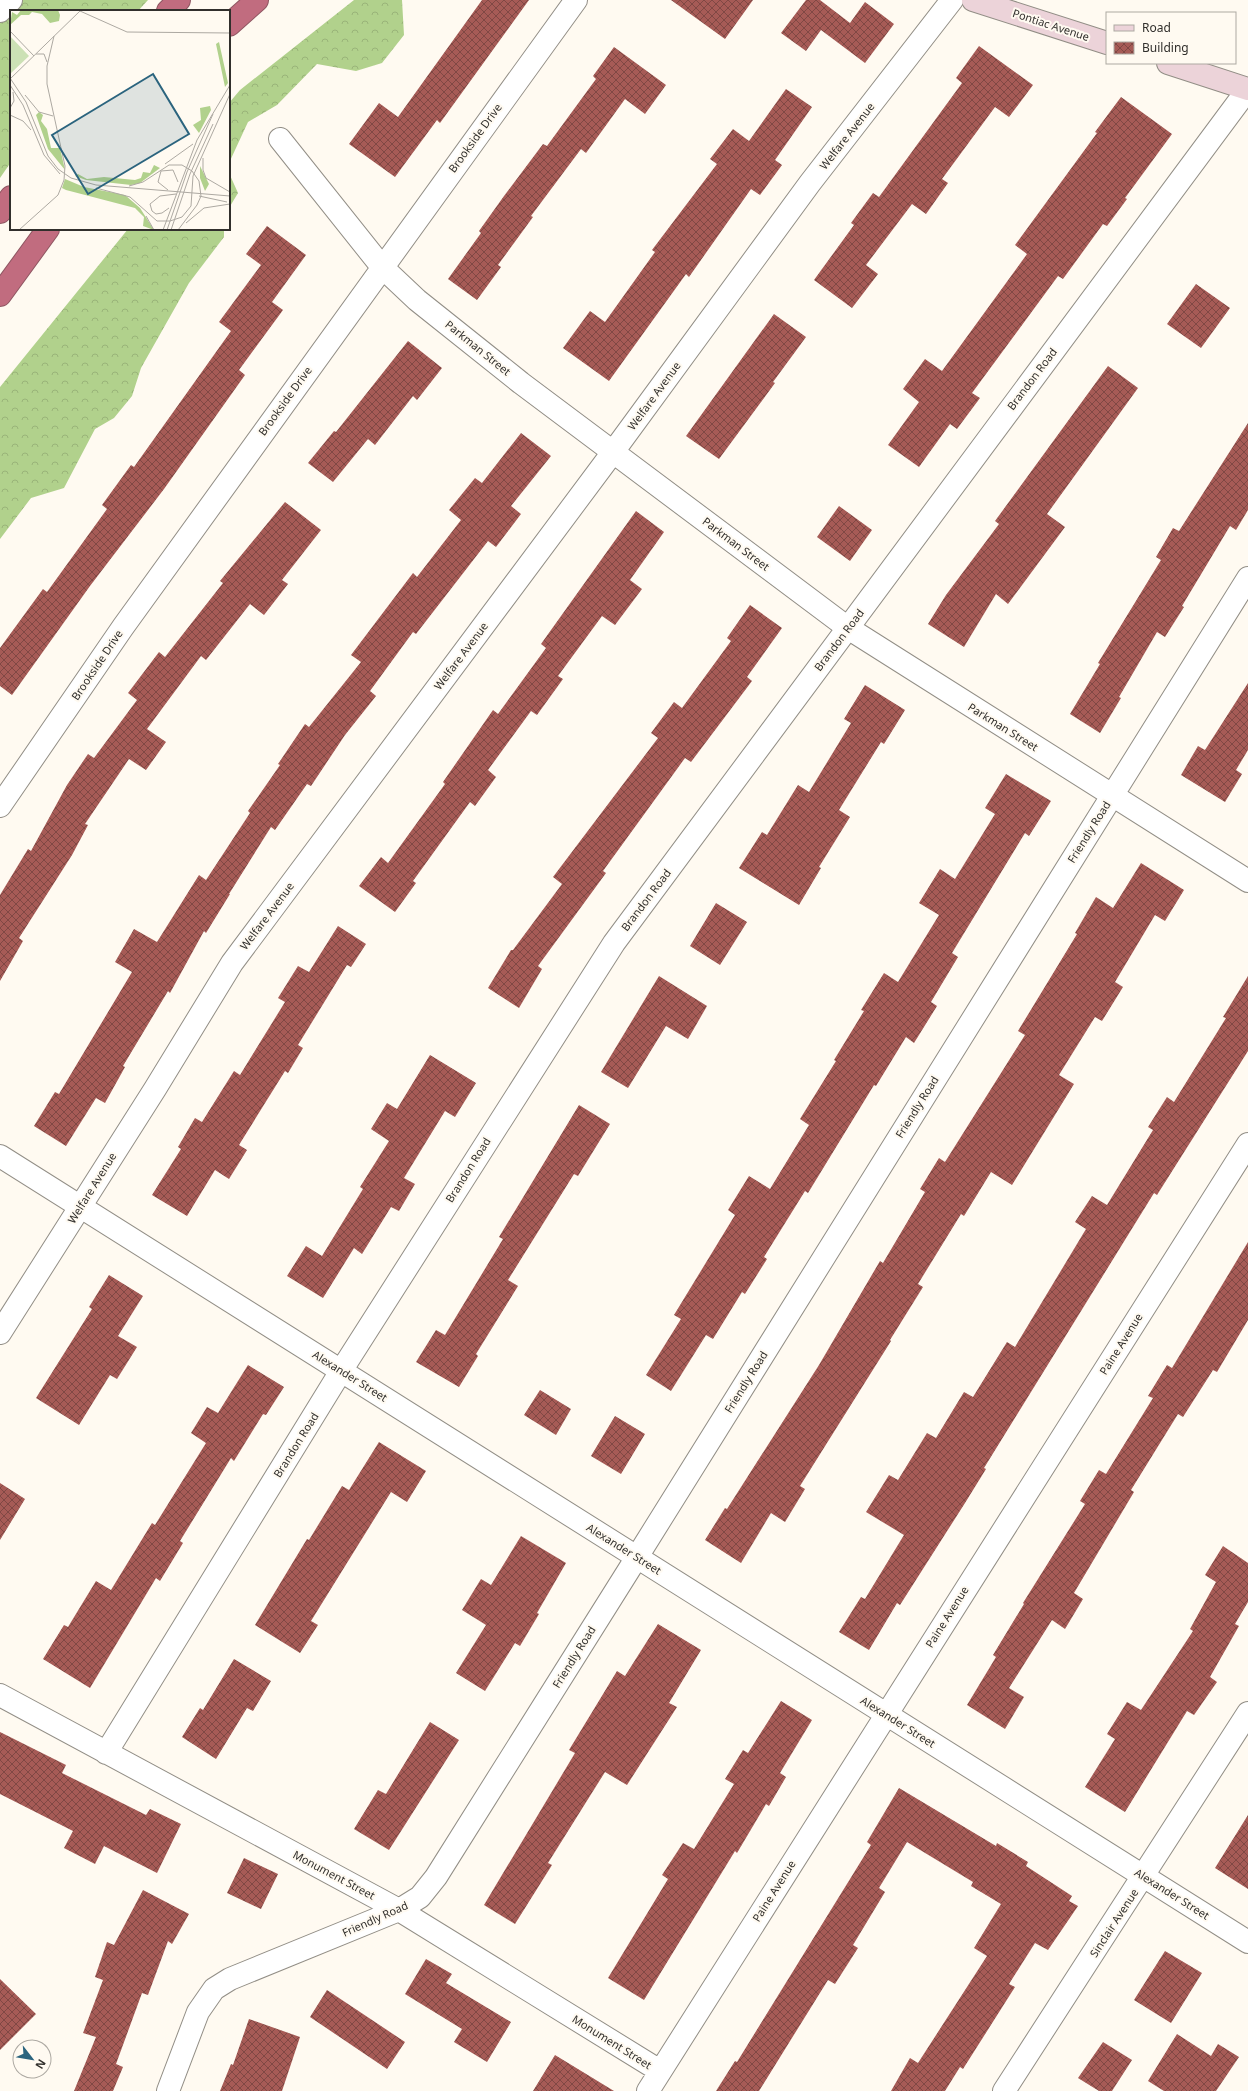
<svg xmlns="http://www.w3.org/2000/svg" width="1248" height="2091" font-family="'Noto Sans',sans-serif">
  <defs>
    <pattern id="forest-crowns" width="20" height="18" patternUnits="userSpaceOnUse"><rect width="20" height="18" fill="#b1d18c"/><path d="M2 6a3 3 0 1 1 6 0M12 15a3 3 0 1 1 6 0" fill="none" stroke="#99b479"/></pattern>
    <pattern id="building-cross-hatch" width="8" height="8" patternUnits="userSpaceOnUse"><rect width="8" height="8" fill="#a65b56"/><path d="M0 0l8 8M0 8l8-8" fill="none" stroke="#804844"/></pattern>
  </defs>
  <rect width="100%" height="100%" fill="#fffaf1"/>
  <!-- forest -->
  <path fill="url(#forest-crowns)" d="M 13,0 L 148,0 L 138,11 L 11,11 L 11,162 L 0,178 L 0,13 Z
    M 354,0 L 402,0 L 404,35 L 382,63 L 356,71 L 317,64 L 277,105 L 248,122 L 229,163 L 229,103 L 240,90 Z
    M 229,173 L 238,193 L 229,208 Z
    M 128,229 L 224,229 L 224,237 L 189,283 L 141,368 L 132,396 L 114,418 L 95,429 L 64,488 L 31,498 L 0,539 L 0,387 Z"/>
  <!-- building -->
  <path fill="url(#building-cross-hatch)" d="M 482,0 L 529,0 L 440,123 L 437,120 L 395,177 L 349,144 L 379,103 L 398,117 Z
    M 671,0 L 753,0 L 725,39 Z
    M 806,0 L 820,0 L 850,23 L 865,2 L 894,24 L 865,63 L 821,30 L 806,51 L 781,33 Z
    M 979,46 L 1033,85 L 1009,117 L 995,107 L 942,179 L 948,183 L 926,214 L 912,204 L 866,265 L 878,274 L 852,308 L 814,280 L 854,225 L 851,223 L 873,193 L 879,197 L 962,83 L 956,78 Z
    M 614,47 L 666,85 L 645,114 L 625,99 L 586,153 L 581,149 L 531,216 L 533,217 L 498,265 L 501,267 L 477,300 L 448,279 L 481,233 L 479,231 L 504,196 L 543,144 L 547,146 L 596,79 L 593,76 Z
    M 786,89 L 812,107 L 775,160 L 782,165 L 760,195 L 751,189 L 689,277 L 686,274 L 609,381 L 563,348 L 590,311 L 605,322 L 655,252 L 652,250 L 717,164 L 710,159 L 733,129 L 749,141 Z
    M 1121,97 L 1172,134 L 1125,198 L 1127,199 L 1107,226 L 1103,224 L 1063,279 L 1058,276 L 972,393 L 980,398 L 957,429 L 950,424 L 919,467 L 888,445 L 919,402 L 903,389 L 925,359 L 942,371 L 1027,254 L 1015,245 L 1097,133 L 1095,132 Z
    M 267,226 L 306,255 L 272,302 L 283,310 L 239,370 L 245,375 L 164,489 L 90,586 L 12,695 L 0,686 L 0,648 L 43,589 L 47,592 L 107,509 L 102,505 L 131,465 L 134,467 L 231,331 L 219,322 L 261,265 L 246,254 Z
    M 1196,284 L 1230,308 L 1201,348 L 1167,324 Z
    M 774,314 L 806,337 L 773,382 L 775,383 L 719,459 L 686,436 Z
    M 408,341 L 442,368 L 417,400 L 413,396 L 375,445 L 368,439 L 333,482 L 308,463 L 334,431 L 336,432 Z
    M 1108,366 L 1138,388 L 1047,514 L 1065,527 L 1008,604 L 996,594 L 964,647 L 928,624 L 946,595 L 999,524 L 995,521 Z
    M 1248,423 L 1248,510 L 1236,530 L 1230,526 L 1182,606 L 1184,607 L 1165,637 L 1157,632 L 1119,697 L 1121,698 L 1100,733 L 1070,714 L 1100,664 L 1098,663 L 1161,560 L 1156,557 L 1173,528 L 1179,531 Z
    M 521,433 L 551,456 L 511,506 L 521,514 L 496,547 L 488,541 L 416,634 L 413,632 L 370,691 L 376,696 L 345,735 L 311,786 L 307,784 L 275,830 L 271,827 L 229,894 L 230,894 L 206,933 L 204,931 L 170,993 L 168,991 L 123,1066 L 125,1067 L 105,1103 L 96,1098 L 66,1146 L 34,1126 L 55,1092 L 59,1094 L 132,972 L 115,962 L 134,929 L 157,942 L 199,875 L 206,880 L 250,813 L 248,811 L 280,765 L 278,764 L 305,724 L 309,727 L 361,662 L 351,655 L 413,573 L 417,577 L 461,520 L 449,510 L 475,478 L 482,483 Z
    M 285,502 L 321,530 L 282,580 L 288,584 L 264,615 L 250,604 L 206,660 L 201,656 L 147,729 L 166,742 L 146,770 L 129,759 L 85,824 L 88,825 L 72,855 L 19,938 L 23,941 L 0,981 L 0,895 L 28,849 L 31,851 L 67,785 L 88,754 L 94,758 L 137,700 L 128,693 L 159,652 L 165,657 L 223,583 L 220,581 Z
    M 839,506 L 872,530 L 850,561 L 817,537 Z
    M 636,511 L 664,532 L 630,580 L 642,589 L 615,625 L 602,616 L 558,676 L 563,679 L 537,715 L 531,711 L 488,770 L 496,777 L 475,806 L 470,802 L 413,881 L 416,883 L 395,912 L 359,886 L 381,857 L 388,863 L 445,784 L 443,782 L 493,710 L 498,714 L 546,648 L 541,644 Z
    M 750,605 L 782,628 L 747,677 L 752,681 L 691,762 L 685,758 L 603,871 L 606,873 L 538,966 L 542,969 L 519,1008 L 488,988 L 511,950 L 513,950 L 562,884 L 553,877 L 658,738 L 651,733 L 674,702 L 682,708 L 731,641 L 727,638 Z
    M 1248,683 L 1248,750 L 1236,770 L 1242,774 L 1225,802 L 1181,775 L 1198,746 L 1205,750 Z
    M 865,685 L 905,710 L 884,744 L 881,742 L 839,810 L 850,817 L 819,867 L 821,868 L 799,905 L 739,868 L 762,832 L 767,835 L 798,785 L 809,792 L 851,723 L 844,719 Z
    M 1006,774 L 1051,801 L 1029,836 L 1025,833 L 952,953 L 958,957 L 931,1002 L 937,1006 L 914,1043 L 906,1037 L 876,1086 L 874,1085 L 808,1193 L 805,1191 L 764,1257 L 767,1259 L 745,1294 L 742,1292 L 713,1339 L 706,1335 L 671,1391 L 646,1375 L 681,1319 L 674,1315 L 735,1215 L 728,1210 L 749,1176 L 770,1189 L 809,1125 L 800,1119 L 836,1061 L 834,1060 L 864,1011 L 861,1010 L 884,973 L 898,982 L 939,915 L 919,903 L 940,869 L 955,879 L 995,814 L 985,808 Z
    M 1141,863 L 1184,890 L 1165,921 L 1155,915 L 1115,982 L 1123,987 L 1102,1021 L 1095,1017 L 1059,1075 L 1074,1084 L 1012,1185 L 991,1172 L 964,1216 L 961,1214 L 918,1284 L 923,1287 L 890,1340 L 891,1341 L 800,1486 L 805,1489 L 785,1522 L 771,1513 L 741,1563 L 705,1540 L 725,1508 L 727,1509 L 819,1365 L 880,1261 L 883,1263 L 925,1192 L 920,1189 L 939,1158 L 945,1162 L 1025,1035 L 1018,1031 L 1077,934 L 1075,933 L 1096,897 L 1113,908 Z
    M 716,903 L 747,922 L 720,965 L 690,946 Z
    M 338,926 L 366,944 L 351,967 L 347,965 L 298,1045 L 303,1048 L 288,1073 L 285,1071 L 239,1145 L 247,1150 L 229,1179 L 215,1170 L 187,1216 L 152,1195 L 181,1149 L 178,1147 L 195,1118 L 202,1122 L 234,1071 L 240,1075 L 285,1002 L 278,998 L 298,966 L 309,972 Z
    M 659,976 L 707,1006 L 688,1039 L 666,1026 L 628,1088 L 601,1072 Z
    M 1248,976 L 1248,1051 L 1157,1195 L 1154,1193 L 984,1468 L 986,1469 L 965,1503 L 900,1605 L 897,1603 L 869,1650 L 839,1632 L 861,1597 L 865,1599 L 904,1535 L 866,1512 L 889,1475 L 898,1480 L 927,1433 L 936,1438 L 964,1392 L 973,1397 L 1007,1342 L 1015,1347 L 1086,1229 L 1075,1222 L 1092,1196 L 1107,1205 L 1153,1130 L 1148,1127 L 1167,1097 L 1174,1102 L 1226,1018 L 1223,1017 Z
    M 430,1055 L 476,1083 L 455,1117 L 445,1111 L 404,1178 L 415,1184 L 399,1211 L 391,1207 L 362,1254 L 354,1248 L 323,1298 L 287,1276 L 306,1246 L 322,1256 L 363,1189 L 360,1187 L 389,1141 L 371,1129 L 387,1103 L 397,1109 Z
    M 579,1105 L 610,1124 L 578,1176 L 574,1174 L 508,1280 L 518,1286 L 476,1354 L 478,1356 L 459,1387 L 416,1362 L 436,1330 L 445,1335 L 503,1239 L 499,1237 Z
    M 1248,1242 L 1248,1320 L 1217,1372 L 1213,1370 L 1183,1417 L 1178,1414 L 1131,1490 L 1134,1492 L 1074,1593 L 1083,1599 L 1065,1629 L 1052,1620 L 1009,1688 L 1024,1697 L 1005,1729 L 967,1705 L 996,1657 L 993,1655 L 1024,1604 L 1023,1603 L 1085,1504 L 1080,1501 L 1099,1470 L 1106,1474 L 1153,1398 L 1148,1396 L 1167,1365 L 1172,1368 Z
    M 109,1275 L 143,1296 L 118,1336 L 137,1347 L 117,1379 L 110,1375 L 79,1425 L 36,1398 L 92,1309 L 89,1307 Z
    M 248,1365 L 284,1387 L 266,1415 L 263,1414 L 234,1461 L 231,1458 L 180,1541 L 183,1543 L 160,1581 L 156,1578 L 90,1688 L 43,1659 L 64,1625 L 68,1627 L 96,1581 L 111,1590 L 152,1523 L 155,1525 L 206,1443 L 191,1433 L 207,1407 L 218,1413 Z
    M 540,1390 L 571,1409 L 556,1435 L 524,1415 Z
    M 615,1416 L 645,1434 L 621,1474 L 591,1456 Z
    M 379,1442 L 426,1471 L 407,1502 L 391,1492 L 311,1621 L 318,1625 L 300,1653 L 255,1625 L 307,1539 L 309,1540 L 342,1486 L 349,1490 Z
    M 0,1483 L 25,1499 L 0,1540 Z
    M 521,1536 L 566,1563 L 537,1613 L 539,1614 L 520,1646 L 515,1643 L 485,1691 L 456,1673 L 486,1625 L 462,1610 L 481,1579 L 491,1585 Z
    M 1223,1546 L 1248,1563 L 1248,1602 L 1235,1624 L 1239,1626 L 1210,1677 L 1217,1682 L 1194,1715 L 1187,1711 L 1125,1812 L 1085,1787 L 1115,1739 L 1107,1734 L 1127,1702 L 1141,1710 L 1193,1631 L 1190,1629 L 1216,1582 L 1205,1575 Z
    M 658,1624 L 701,1650 L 669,1703 L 677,1707 L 627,1785 L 605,1772 L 548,1863 L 552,1865 L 515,1924 L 484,1905 L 575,1753 L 569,1750 L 597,1704 L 617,1671 L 625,1676 Z
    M 234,1659 L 271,1681 L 253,1711 L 247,1708 L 216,1759 L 182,1737 L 200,1708 L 203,1710 Z
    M 781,1701 L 812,1720 L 780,1773 L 786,1777 L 769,1806 L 766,1804 L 737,1853 L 735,1851 L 644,2000 L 608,1978 L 668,1879 L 662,1875 L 683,1843 L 694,1849 L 734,1784 L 725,1779 L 743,1750 L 748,1753 Z
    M 430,1722 L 459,1740 L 389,1850 L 354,1829 L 378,1790 L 386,1794 Z
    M 0,1732 L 66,1765 L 62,1773 L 146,1815 L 150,1809 L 181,1824 L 157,1873 L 104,1846 L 95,1864 L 64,1848 L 73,1831 L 0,1794 Z
    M 899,1788 L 996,1846 L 997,1843 L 1028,1862 L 1026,1866 L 1072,1896 L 1069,1901 L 1078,1906 L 1048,1950 L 1035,1943 L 1009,1984 L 1015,1987 L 963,2069 L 960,2067 L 945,2091 L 891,2091 L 910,2058 L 918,2063 L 987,1956 L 974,1948 L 1001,1904 L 971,1886 L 973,1882 L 907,1842 L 879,1888 L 885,1892 L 853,1945 L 858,1948 L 835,1984 L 828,1980 L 759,2091 L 716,2091 L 735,2061 L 737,2062 L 871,1845 L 867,1842 Z
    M 1248,1815 L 1248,1889 L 1215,1868 Z
    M 244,1858 L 278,1874 L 261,1909 L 227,1893 Z
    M 143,1890 L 189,1914 L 172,1944 L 168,1941 L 148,1995 L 142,1993 L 116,2064 L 123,2067 L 113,2091 L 74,2091 L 96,2037 L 83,2033 L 103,1980 L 95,1977 L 107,1942 L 114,1945 Z
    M 1165,1951 L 1202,1973 L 1171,2023 L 1134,2000 Z
    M 426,1959 L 452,1974 L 446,1983 L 511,2022 L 487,2062 L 454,2042 L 462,2029 L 405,1994 Z
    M 0,1979 L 36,2014 L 0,2050 Z
    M 327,1990 L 405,2042 L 387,2069 L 310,2017 Z
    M 249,2019 L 300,2037 L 282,2091 L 220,2091 L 231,2064 L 233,2065 Z
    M 1177,2034 L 1211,2056 L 1218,2044 L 1239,2057 L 1216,2091 L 1164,2091 L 1148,2081 Z
    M 1103,2042 L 1132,2060 L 1112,2091 L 1099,2091 L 1078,2078 Z
    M 555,2055 L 614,2091 L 533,2091 Z"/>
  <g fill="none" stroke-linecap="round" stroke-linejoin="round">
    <defs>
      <path id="minor" d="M 0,11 L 11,0
        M 280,139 L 382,267 L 417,300 L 521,383 L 848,628 L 1248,881
        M 0,806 L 123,627 L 576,0
        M 0,1156 L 1248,1942
        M 0,1333 L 155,1089 L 232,963 L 613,452 L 810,183 L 952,0
        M 0,1695 L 399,1910 L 660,2071
        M 106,1753 L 341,1371 L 614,943 L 1248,89
        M 168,2091 L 198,2012 L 214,1989 L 230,1979 L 399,1910 L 420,1897 L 436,1877 L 637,1557 L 1248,578
        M 648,2091 L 1248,1144
        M 1004,2091 L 1248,1713"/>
      <path id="secondary" d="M 973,0 L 1107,43
        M 1168,63 L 1248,89"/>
      <path id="motorway" d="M 168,11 L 179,0
        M 229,25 L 257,0
        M 0,212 L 11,197
        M 0,295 L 48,229"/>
    </defs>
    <!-- minor casing -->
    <use href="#minor" stroke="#928e86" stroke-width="24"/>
    <!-- secondary casing -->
    <use href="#secondary" stroke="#928e86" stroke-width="24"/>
    <!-- motorway casing -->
    <use href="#motorway" stroke="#8f5762" stroke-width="24"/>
    <!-- minor -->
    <use href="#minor" stroke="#fff" stroke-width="22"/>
    <!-- secondary -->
    <use href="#secondary" stroke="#ecd3d9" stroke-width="22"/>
    <!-- motorway -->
    <use href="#motorway" stroke="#c16c7f" stroke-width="22"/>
  </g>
  <g text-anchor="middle" stroke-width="4" stroke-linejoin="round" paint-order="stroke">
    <!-- street labels -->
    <g font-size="11" fill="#312f2c" stroke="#fffaf1">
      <text transform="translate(1051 25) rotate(18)" y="4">Pontiac Avenue</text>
      <text transform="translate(847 136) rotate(-52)" y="4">Welfare Avenue</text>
      <text transform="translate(475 138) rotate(-54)" y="4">Brookside Drive</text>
      <text transform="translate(478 348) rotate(39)" y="4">Parkman Street</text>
      <text transform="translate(1032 379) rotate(-53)" y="4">Brandon Road</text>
      <text transform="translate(654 396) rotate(-54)" y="4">Welfare Avenue</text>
      <text transform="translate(285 401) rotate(-54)" y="4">Brookside Drive</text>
      <text transform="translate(736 544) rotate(37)" y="4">Parkman Street</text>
      <text transform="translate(839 640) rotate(-53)" y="4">Brandon Road</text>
      <text transform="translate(461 656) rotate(-53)" y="4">Welfare Avenue</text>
      <text transform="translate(97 665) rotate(-56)" y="4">Brookside Drive</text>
      <text transform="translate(1003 727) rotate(32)" y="4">Parkman Street</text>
      <text transform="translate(1089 832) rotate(-58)" y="4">Friendly Road</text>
      <text transform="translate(646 900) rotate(-53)" y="4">Brandon Road</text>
      <text transform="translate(267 916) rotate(-53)" y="4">Welfare Avenue</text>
      <text transform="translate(917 1107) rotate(-58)" y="4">Friendly Road</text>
      <text transform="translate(468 1170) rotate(-58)" y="4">Brandon Road</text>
      <text transform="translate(92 1188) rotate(-58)" y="4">Welfare Avenue</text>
      <text transform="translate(1121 1344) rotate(-58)" y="4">Paine Avenue</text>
      <text transform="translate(350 1376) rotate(32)" y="4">Alexander Street</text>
      <text transform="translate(746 1382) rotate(-58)" y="4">Friendly Road</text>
      <text transform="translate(296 1445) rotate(-58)" y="4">Brandon Road</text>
      <text transform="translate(624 1549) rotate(32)" y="4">Alexander Street</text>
      <text transform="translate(947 1617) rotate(-58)" y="4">Paine Avenue</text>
      <text transform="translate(574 1657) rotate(-58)" y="4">Friendly Road</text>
      <text transform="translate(898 1722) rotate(32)" y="4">Alexander Street</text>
      <text transform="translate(334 1875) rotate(28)" y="4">Monument Street</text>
      <text transform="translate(774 1891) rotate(-58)" y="4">Paine Avenue</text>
      <text transform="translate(1172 1894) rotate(32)" y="4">Alexander Street</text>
      <text transform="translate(375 1919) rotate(-24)" y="4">Friendly Road</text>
      <text transform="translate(1114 1923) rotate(-57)" y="4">Sinclair Avenue</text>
      <text transform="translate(612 2042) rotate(32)" y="4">Monument Street</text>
    </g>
  </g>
  <!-- overview -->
  <g transform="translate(10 10)">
    <rect width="220" height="220" fill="#fffaf1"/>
    <path d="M 11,0 L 48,0 L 50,5 L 49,11 L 40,13 L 32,4 L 22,2 L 19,5 L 11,5 L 0,15 L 2,2 L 7,5 ZM 209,32 L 218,73 L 215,77 L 206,34 ZM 200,96 L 201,100 L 189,123 L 183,115 L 191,110 L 190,98 ZM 29,102 L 33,105 L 31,111 L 37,119 L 41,138 L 50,138 L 55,160 L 38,139 L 26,105 ZM 144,155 L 150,158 L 130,173 L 121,175 L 76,170 L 65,166 L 68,164 L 77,169 L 94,167 L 125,170 L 131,168 L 133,162 L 140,163 ZM 190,156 L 199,174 L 195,181 L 190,168 ZM 55,169 L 74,177 L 115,185 L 130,198 L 144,220 L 133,216 L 134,207 L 125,198 L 56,180 L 52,178 Z" fill="#b1d18c"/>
    <path d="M 0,26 L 19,46 L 0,64 Z" fill="#cce1b5"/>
    <path fill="none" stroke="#ada9a2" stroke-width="1" d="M 70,1 L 117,22 L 220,23M 0,21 L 24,46M 26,44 L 34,44 L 37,52M 0,68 L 16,92 L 38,146 L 48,159 L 61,168 L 86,175 L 220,186M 0,69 L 71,0M 0,75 L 13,95 L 34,145 L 50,164M 15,85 L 29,102 L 43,106M 0,98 L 4,91 L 3,82M 0,105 L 13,111 L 21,120M 193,148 L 193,160 L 196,168 L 220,182M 155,154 L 183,134M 119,176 L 133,172 L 159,155 L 172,155 L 182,161 L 189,171 L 191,186 L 187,195 L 168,220M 86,178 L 120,187 L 147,211 L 160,211 L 172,207 L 181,196 L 183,166 L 220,84M 158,180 L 148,172 L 151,161 L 163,160 L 168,172M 189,186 L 217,192M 159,198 L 152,203 L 146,204 L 142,201 L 140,194 L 150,186 L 166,184M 136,206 L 144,220M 176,213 L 194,198 L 220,194M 9,220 L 48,185 L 54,170 L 55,156 L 37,74 L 37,56 L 44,26M 153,220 L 187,130 L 220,75M 157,220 L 177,162 L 203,104M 161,220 L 180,164 L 203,114"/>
    <path fill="#2b647e" fill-opacity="0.15" stroke="#2b647e" stroke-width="2" d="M 143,64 L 179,124 L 78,184 L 42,125 Z"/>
    <rect width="220" height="220" fill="none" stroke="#312f2c" stroke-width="2"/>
  </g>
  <!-- legend -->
  <rect x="1106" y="12" width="130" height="52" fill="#fffaf1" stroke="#ada9a2"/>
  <rect x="1114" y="25" width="20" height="6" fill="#ecd3d9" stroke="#ada9a2"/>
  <text x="1142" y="32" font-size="12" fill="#312f2c">Road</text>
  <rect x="1114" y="42" width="20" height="12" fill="url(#building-cross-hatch)" stroke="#ada9a2"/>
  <text x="1142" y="52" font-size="12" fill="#312f2c">Building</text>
  <!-- north arrow -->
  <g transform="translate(32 2059) rotate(121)"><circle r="19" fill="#fffaf1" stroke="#ada9a2"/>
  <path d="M0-3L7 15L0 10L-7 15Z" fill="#2b647e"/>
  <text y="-6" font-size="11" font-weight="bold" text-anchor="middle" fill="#312f2c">N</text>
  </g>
</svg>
